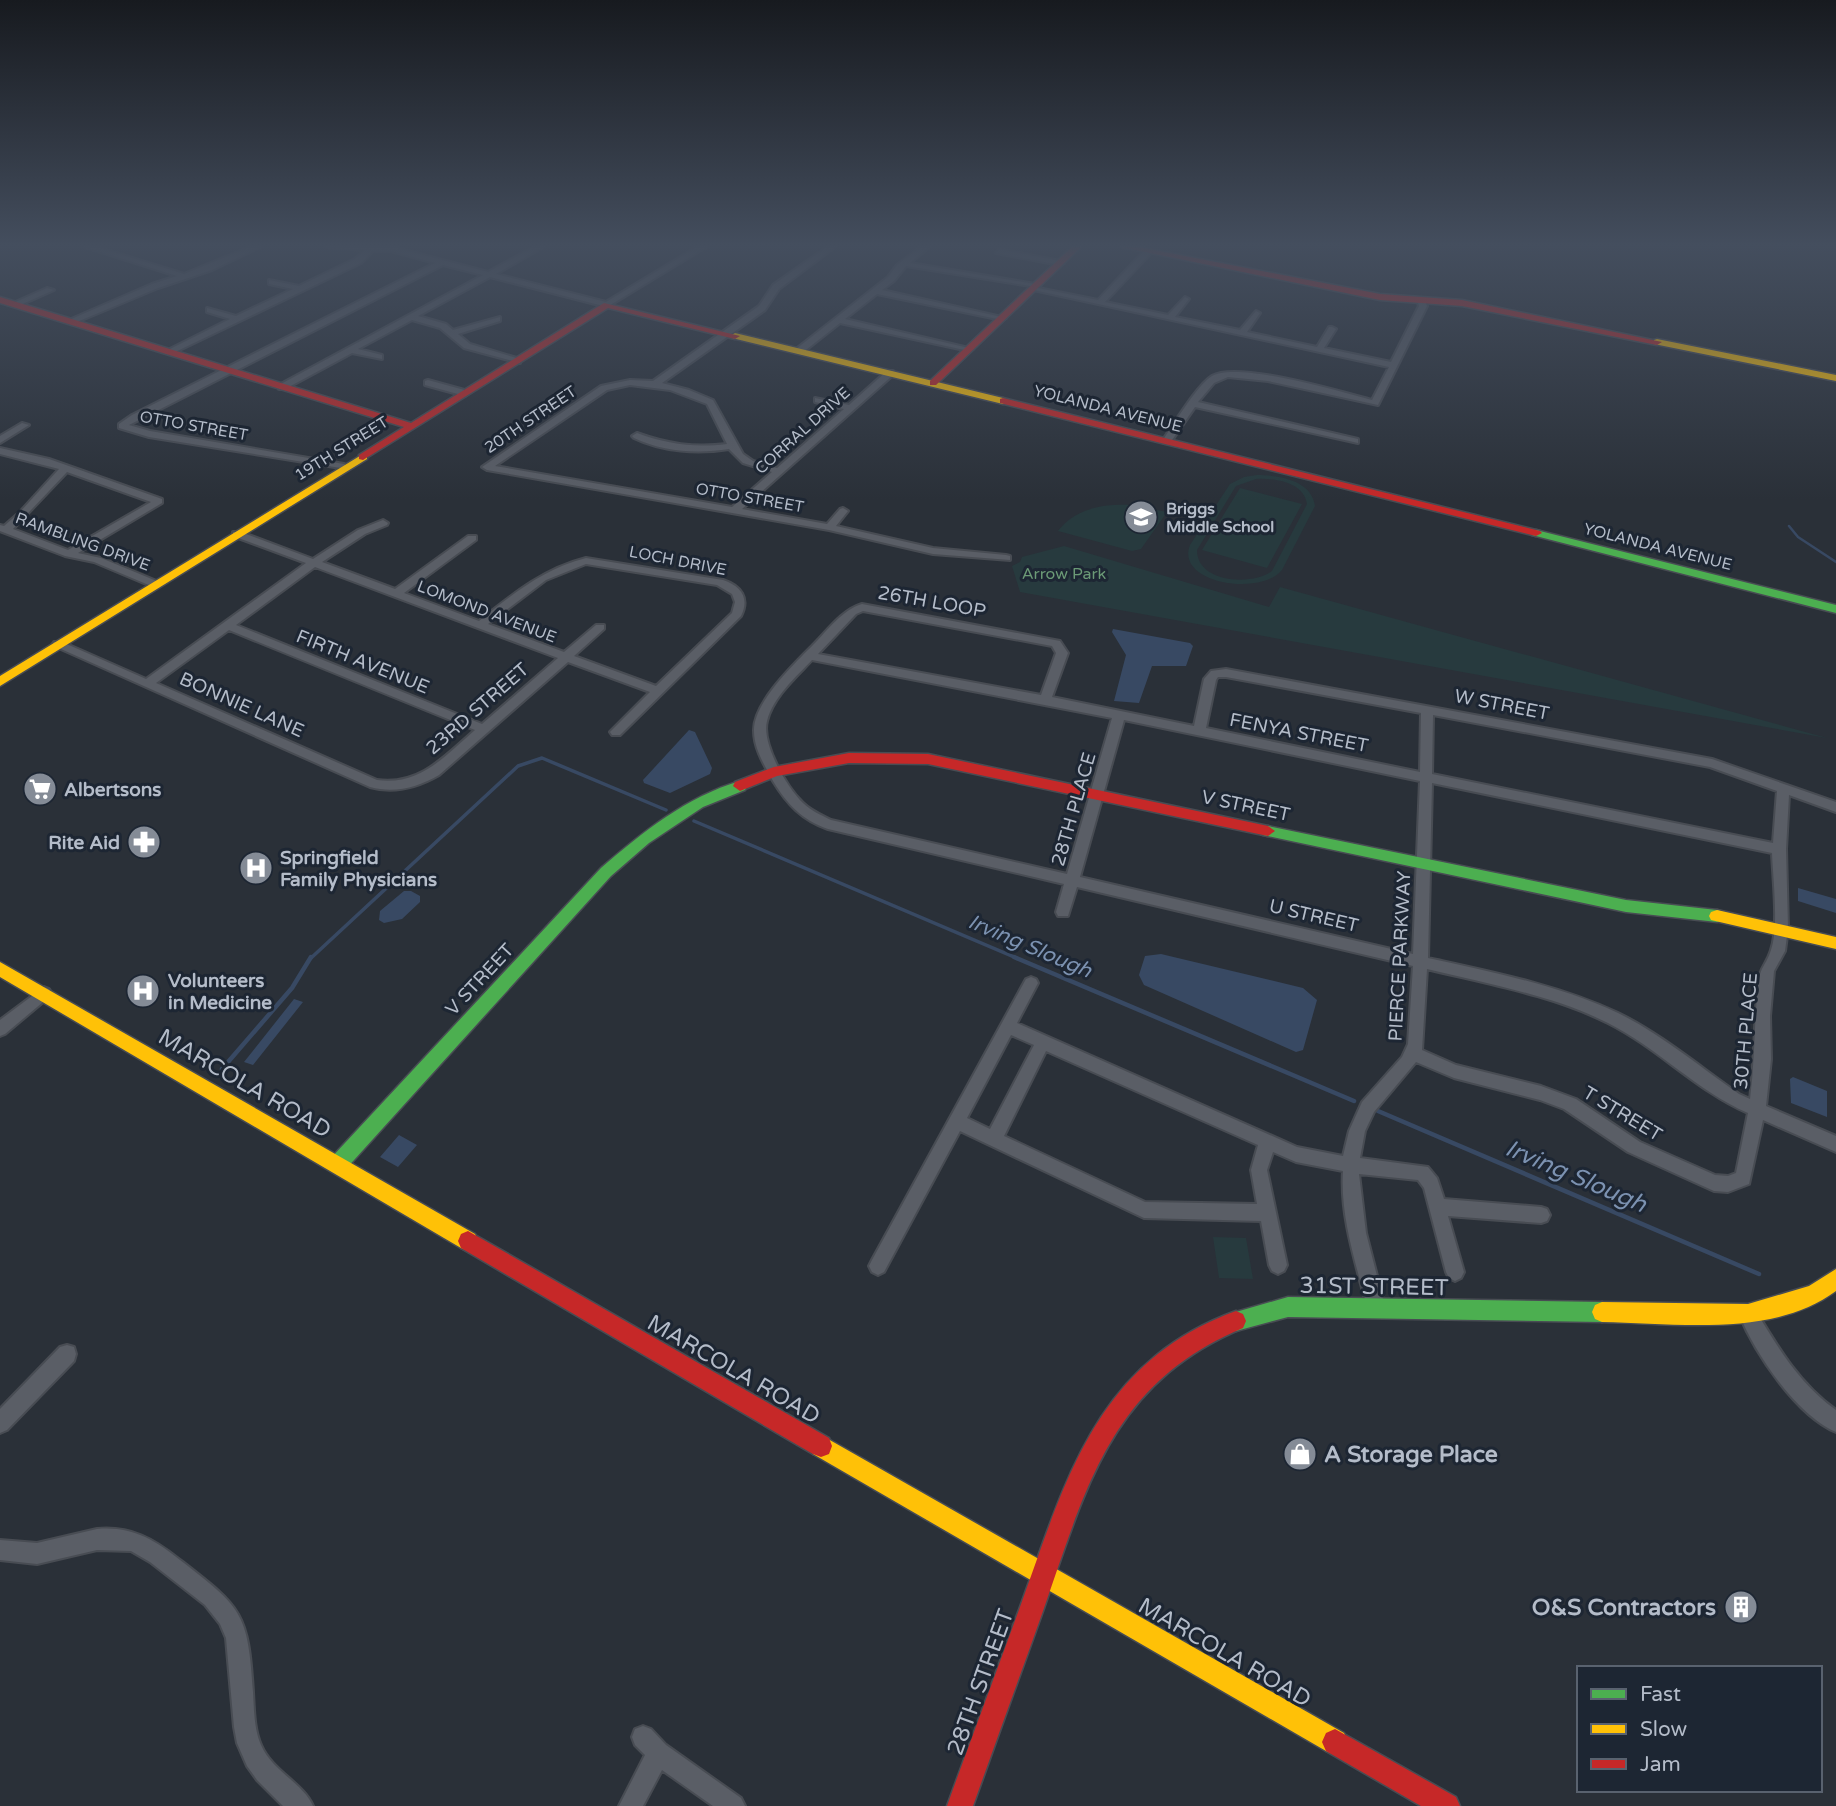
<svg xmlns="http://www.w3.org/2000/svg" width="1836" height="1806" font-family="'Varela Round',sans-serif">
  <rect width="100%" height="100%" fill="#2a3038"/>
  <!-- green -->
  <path fill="#273a3e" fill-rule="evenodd" d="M 1257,475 C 1278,475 1312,480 1315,506 L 1282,570 C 1260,597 1175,583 1190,545 L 1230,484 L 1244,477 ZM 1256,479 C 1275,478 1304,482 1307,504 L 1272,571 C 1252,586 1197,583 1197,550 L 1236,486 Z
    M 1240,488 L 1302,504 L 1267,568 L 1202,550 Z
    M 1131,505 L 1167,512 L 1141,549 L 1132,551 L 1058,531 C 1076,508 1103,504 1131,505 Z
    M 1064,546 L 1269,607 L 1280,587 L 1827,738 L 1020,592 L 1012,566 L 1020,562 L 1022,557 Z
    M 1213,1237 L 1246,1238 L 1253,1279 L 1219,1278 Z"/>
  <!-- water -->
  <path fill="#384963" d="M 1113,629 L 1190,643 L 1193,646 L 1186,666 L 1152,666 L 1139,703 L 1114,701 L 1126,655 L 1112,632 Z
    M 689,730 L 695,732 L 712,768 L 710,774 L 670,793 L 644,783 L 643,780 Z
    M 1798,888 L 1836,899 L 1836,913 L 1798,901 Z
    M 404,891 L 411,891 L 420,896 L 420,902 L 402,919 L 384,923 L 379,920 L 380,911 Z
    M 1161,954 L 1303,988 L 1317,1000 L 1303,1050 L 1296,1052 L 1144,985 L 1139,975 L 1145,956 Z
    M 294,999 L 303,1002 L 253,1065 L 244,1062 Z
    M 1793,1077 L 1827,1091 L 1827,1117 L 1791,1103 L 1790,1079 Z
    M 399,1135 L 417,1145 L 398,1167 L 380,1157 Z"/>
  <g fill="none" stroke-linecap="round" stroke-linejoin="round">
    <!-- stream-far2 -->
    <path stroke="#384963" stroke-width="2.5" d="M 1789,526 L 1798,537 L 1836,562"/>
    <!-- stream-far1 -->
    <path stroke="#384963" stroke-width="3.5" d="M 694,821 L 1019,959
      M 310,959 L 518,766 L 542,758 L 666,810"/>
    <!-- stream -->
    <path stroke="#384963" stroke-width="4.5" d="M 1014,957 L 1354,1101
      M 222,1069 L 292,988 L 311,957
      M 1378,1111 L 1759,1274"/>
    <defs>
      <path id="street" d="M 85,247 L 97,247 L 184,274 L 250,247 L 260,247 L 212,270 L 158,288 L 72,324 L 68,322 L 69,320 L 152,284 L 177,276 Z
        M 326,247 L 393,247 L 488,272 L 534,247 L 543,247 L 496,274 L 606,302 L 697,247 L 706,247 L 607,307 L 490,277 L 418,316 L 446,324 L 453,330 L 500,317 L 500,321 L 458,334 L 470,344 L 520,359 L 520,363 L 464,348 L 440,328 L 412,320 L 358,349 L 382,355 L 382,359 L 352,353 L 285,389 L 279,389 L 279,385 L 483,275 L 443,265 L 129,425 L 150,431 L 344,464 L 349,467 L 347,469 L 149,437 L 119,428 L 119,424 L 132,415 L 435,263 L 391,251 L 373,251 L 361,263 L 171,354 L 164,352 L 230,319 L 207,312 L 207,308 L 236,316 L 293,289 L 269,284 L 269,280 L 299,286 L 355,259 L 365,250 Z
        M 827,247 L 835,247 L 779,289 L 765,310 L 662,383 L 689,390 L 713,400 L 743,454 L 753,461 L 777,468 L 844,409 L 815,402 L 815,398 L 849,405 L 887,371 L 893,371 L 893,375 L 742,509 L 827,524 L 840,509 L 843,508 L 848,511 L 836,526 L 933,548 L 1006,555 L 1010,556 L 1010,560 L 933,554 L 829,530 L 487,470 L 482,467 L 601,386 L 630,380 L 653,381 L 759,306 L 773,285 ZM 630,385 L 670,390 L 707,404 L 727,444 C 694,448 667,444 637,433 L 632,436 L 634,438 C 663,452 698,454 729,449 L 743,463 L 772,472 L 732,507 L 495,466 L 607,390 Z
        M 921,247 L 929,247 L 910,263 L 1041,285 L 1037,287 L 906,266 L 894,281 L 882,290 L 1006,318 L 1002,320 L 877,294 L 845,319 L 973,349 L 969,351 L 840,323 L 802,353 L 796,353 L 796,349 L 888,277 L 897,265 Z
        M 999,249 L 1060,261 L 1064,263 L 1060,265 L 996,253 Z
        M 1145,250 L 1152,252 L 1105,302 L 1168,315 L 1185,297 L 1189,299 L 1175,317 L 1240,330 L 1256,311 L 1260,313 L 1247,332 L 1317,347 L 1329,327 L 1332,327 L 1336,329 L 1324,348 L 1391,362 L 1419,306 L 1417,300 L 1424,298 L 1427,306 L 1378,405 L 1268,381 L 1228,377 L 1214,383 L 1198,402 L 1358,439 L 1358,443 L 1195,407 L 1170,443 L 1164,443 L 1162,441 C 1173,426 1197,385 1212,376 C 1238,361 1341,392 1372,400 L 1389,367 L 1029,289 L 1033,287 L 1098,300 Z
        M 47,288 L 54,290 L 18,306 L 11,304 Z
        M 428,380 L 468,391 L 469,393 L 465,396 L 425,385 L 425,381 Z
        M 22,423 L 29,425 L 0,443 L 0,436 Z
        M 0,448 L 49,459 L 162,499 L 162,503 L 78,553 L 101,558 L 159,582 L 159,586 L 151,586 L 94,562 L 65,556 L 0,531 L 0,525 L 4,526 L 20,512 L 59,469 L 0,454 ZM 67,472 L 151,502 L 68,550 L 13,529 Z
        M 383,520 L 388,523 L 387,525 L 365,534 L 322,562 L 395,589 L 468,536 L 476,536 L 476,540 L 404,593 L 479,621 C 513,594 543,569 586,558 L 723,580 C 741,586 750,598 741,616 L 620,735 L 612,735 L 610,732 L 650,692 L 568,662 L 439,775 C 418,787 395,794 370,787 L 52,645 L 54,642 L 62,642 L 146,679 L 306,563 L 233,536 L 233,532 L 241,532 L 313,559 L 358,530 ZM 586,564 L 717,585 L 732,594 L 735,602 L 732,613 L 656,686 L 574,656 L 604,629 L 604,625 L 596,625 L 564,652 L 488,624 L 546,580 ZM 315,567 L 558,658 L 482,724 L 236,625 ZM 229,630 L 475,730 C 445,756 420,786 377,780 L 156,683 Z
        M 862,604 L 1060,641 L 1068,653 L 1052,697 L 1194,726 L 1204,679 L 1211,671 L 1226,669 L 1712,759 L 1836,802 L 1836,812 L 1789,795 L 1786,849 L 1788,928 L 1785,951 L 1774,971 L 1770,1016 L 1771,1059 L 1766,1106 L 1836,1136 L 1836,1152 L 1763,1120 L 1749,1184 L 1728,1192 L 1714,1191 L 1628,1152 L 1564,1109 L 1540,1100 L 1454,1078 L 1416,1062 L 1374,1112 L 1365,1131 L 1360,1158 L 1428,1167 L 1437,1178 L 1444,1199 L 1541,1207 L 1547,1209 L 1550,1215 L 1547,1221 L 1541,1223 L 1448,1216 L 1464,1272 L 1461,1278 L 1455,1281 L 1449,1278 L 1446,1272 L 1424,1188 L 1418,1180 L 1359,1174 L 1366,1233 L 1385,1307 L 1382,1313 L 1376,1316 L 1370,1313 L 1367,1307 C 1356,1263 1340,1217 1343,1171 L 1296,1162 L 1273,1152 L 1267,1170 L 1287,1265 L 1284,1271 L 1278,1274 L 1272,1271 L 1269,1265 L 1261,1221 L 1144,1218 L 960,1131 L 884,1272 L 878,1275 L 872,1272 L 869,1266 L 872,1260 L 1026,979 L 1031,977 L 1036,979 L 1038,983 L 1017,1023 L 1297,1147 L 1343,1156 L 1349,1131 L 1362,1102 L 1402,1057 L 1408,1044 L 1413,966 L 1077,887 L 1068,916 L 1058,916 L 1056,912 L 1064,884 L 828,829 C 802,820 787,804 773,781 C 765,766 754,749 754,731 C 753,703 794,664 813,645 C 828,630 842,610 862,604 ZM 863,611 L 1052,646 L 1056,653 L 1041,695 L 818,654 L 856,614 ZM 812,660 L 1112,718 L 1067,874 L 831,820 C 821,815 811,811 803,803 C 787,788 761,743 767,721 C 773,697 796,677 812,660 ZM 1218,677 L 1226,677 L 1421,713 L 1420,772 L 1206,728 L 1216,680 ZM 1433,715 L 1710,767 L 1777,791 L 1773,843 L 1432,774 ZM 1124,720 L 1420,781 L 1413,954 L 1080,877 ZM 1432,783 L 1772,853 C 1773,878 1779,927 1771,950 C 1766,966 1760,966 1758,985 C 1754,1023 1755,1061 1750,1099 L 1739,1094 C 1700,1067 1661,1034 1618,1013 C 1558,985 1492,972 1428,958 ZM 1427,969 C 1488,984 1552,995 1608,1023 C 1658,1048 1697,1091 1748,1113 L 1736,1173 L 1728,1176 L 1715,1175 L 1640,1142 L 1576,1099 L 1541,1086 L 1456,1065 L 1422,1050 ZM 1011,1035 L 1034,1045 L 990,1129 L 967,1118 ZM 1046,1051 L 1258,1145 L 1251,1170 L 1257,1204 L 1145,1202 L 1004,1136 Z
        M 44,987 L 49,989 L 51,993 L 49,997 L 5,1034 L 0,1036 L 0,1020 Z
        M 1748,1305 L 1754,1308 C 1777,1346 1799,1384 1836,1410 L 1836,1432 C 1796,1415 1755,1353 1739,1314 L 1742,1308 Z
        M 67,1345 L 74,1347 L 76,1354 L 74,1361 L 7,1430 L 0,1433 L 0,1409 L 60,1347 Z
        M 97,1529 C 131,1526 154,1539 180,1560 C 242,1608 248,1612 253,1692 C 254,1710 254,1729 261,1745 C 272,1771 303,1783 313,1806 L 283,1806 L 257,1780 L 247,1766 L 237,1743 L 234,1727 L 226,1638 L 220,1624 L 205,1605 L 150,1562 L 131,1551 L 97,1550 L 37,1564 L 0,1560 L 0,1540 L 37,1543 Z
        M 643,1726 L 651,1729 L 666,1745 L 741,1798 L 745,1806 L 713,1806 L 662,1770 L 643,1806 L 619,1806 L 645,1755 L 635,1745 L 632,1737 L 635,1729 Z"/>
      <path id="fast" d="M 1536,530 L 1836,605 L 1836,613 L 1532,535 L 1532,531 Z
        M 740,781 L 745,782 L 747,786 L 745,790 L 703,807 L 649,843 L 611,876 L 345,1170 L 338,1173 L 331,1170 L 329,1164 L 331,1158 L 601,868 C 643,832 686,797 740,781 Z
        M 1268,826 L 1626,900 L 1717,910 L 1723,912 L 1725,916 L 1723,920 L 1717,922 L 1626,912 L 1263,835 L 1261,831 Z
        M 1288,1297 L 1602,1302 L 1609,1305 L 1612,1312 L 1609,1319 L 1602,1322 L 1288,1317 L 1236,1331 L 1229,1328 L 1226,1321 L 1229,1314 Z"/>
      <path id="slow" d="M 735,333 L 1003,398 L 1008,401 L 1003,404 L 732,338 L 730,336 Z
        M 1657,339 L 1836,375 L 1836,381 L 1654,344 L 1654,340 Z
        M 363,454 L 367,455 L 367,459 L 0,686 L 0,676 Z
        M 1717,910 L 1836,937 L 1836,949 L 1711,920 L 1709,916 L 1711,912 Z
        M 0,962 L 475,1234 L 478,1241 L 475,1248 L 468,1251 L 461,1248 L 0,977 Z
        M 1836,1269 L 1836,1291 C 1773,1338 1676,1323 1602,1322 L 1595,1319 L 1592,1312 L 1595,1305 L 1602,1302 L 1748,1304 L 1809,1286 Z
        M 821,1435 L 1344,1733 L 1348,1742 L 1344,1751 L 1335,1755 L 1326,1751 L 813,1454 L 810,1446 L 813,1438 Z"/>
      <path id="jam" d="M 1072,247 L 1081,247 L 936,385 L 930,385 L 930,381 Z
        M 1121,247 L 1139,247 L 1380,294 L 1462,300 L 1662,342 L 1657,345 L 1462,306 L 1380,300 Z
        M 0,297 L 411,423 L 604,303 L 740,336 L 735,339 L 608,308 L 363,460 L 359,459 L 359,455 L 404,427 L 0,303 Z
        M 1003,398 L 1540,531 L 1542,533 L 1536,536 L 1000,403 L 1000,399 Z
        M 849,753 L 928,754 L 1268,826 L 1275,831 L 1268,836 L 928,764 L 849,763 L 777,776 L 740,791 L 733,786 L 735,782 L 774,767 Z
        M 468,1231 L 829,1438 L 832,1446 L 829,1454 L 821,1457 L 813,1454 L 461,1248 L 458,1241 L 461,1234 Z
        M 1236,1311 L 1243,1314 L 1246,1321 L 1243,1328 C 1111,1383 1086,1488 1043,1611 C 1020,1676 996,1741 973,1806 L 947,1806 C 971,1739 996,1673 1020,1607 C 1066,1480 1096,1362 1236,1311 Z
        M 1335,1729 L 1456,1797 L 1460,1806 L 1421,1806 L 1326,1751 L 1322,1742 L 1326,1733 Z"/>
    </defs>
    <!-- street casing -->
    <use href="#street" stroke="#484c53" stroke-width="4"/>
    <!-- fast casing -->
    <use href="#fast" stroke="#484c53" stroke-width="3"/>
    <!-- slow casing -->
    <use href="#slow" stroke="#484c53" stroke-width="3"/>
    <!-- jam casing -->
    <use href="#jam" stroke="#484c53" stroke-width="3"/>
    <!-- street -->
    <use href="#street" fill="#5a5e66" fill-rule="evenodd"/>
    <!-- fast -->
    <use href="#fast" fill="#4caf50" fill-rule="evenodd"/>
    <!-- slow -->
    <use href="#slow" fill="#ffc107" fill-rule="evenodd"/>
    <!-- jam -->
    <use href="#jam" fill="#c62828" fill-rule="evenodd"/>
  </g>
  <!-- sky -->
  <linearGradient id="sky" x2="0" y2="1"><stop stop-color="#171a1f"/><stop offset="0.49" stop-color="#444e5e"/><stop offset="1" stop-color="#444e5e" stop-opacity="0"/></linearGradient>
  <rect width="1836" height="500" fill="url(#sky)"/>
  <!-- icons -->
  <defs>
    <symbol id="school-disc" viewBox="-11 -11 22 22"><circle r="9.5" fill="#848b96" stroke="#1d2633"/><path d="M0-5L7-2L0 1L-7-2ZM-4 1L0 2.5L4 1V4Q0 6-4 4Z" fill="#fff"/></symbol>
    <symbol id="supermarket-disc" viewBox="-11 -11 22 22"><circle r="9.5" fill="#848b96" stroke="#1d2633"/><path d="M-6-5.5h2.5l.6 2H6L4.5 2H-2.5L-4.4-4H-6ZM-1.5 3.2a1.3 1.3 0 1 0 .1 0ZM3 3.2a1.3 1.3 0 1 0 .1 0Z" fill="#fff"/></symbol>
    <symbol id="pharmacy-disc" viewBox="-11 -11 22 22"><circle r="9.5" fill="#848b96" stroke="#1d2633"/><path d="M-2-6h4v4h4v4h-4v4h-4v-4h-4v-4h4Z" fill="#fff"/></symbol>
    <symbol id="hospital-disc" viewBox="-11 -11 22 22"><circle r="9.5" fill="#848b96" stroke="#1d2633"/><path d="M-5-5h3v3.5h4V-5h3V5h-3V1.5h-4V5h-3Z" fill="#fff"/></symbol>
    <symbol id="shop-disc" viewBox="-11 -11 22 22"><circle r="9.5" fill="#848b96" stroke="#1d2633"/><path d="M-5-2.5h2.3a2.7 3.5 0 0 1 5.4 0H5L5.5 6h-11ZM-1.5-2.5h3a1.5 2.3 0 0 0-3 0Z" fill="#fff"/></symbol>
    <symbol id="building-disc" viewBox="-11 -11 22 22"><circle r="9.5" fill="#848b96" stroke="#1d2633"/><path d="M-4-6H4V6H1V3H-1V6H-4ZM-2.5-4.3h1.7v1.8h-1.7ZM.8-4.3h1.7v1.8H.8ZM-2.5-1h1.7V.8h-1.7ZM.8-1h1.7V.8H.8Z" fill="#fff"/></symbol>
  </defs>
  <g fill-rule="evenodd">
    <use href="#school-disc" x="1122" y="498" width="38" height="38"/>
    <use href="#supermarket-disc" x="21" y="770" width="38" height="38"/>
    <use href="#pharmacy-disc" x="125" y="823" width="38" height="38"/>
    <use href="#hospital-disc" x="237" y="849" width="38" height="38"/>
    <use href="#hospital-disc" x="124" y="972" width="38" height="38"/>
    <use href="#shop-disc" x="1281" y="1435" width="38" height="38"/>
    <use href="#building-disc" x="1722" y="1588" width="38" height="38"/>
  </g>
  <g text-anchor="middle" stroke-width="6" stroke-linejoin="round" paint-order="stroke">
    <!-- far-street labels -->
    <g font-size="16" fill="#b4bcc9" stroke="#1d2633">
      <text transform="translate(1108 408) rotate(14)" y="6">YOLANDA AVENUE</text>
      <text transform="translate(530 419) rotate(-34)" y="6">20TH STREET</text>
      <text transform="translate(194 425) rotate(10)" y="6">OTTO STREET</text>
      <text transform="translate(802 430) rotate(-42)" y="6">CORRAL DRIVE</text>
      <text transform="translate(341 448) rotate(-32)" y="6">19TH STREET</text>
      <text transform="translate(750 497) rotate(10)" y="6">OTTO STREET</text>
      <text transform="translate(83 541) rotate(20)" y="6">RAMBLING DRIVE</text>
      <text transform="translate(1658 546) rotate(14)" y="6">YOLANDA AVENUE</text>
      <text transform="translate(678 560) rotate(11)" y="6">LOCH DRIVE</text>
      <text transform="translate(487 611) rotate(21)" y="6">LOMOND AVENUE</text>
    </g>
    <!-- far-poi labels -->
    <g font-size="16" font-weight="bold" fill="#b4bcc9" stroke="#1d2633" text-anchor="start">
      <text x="1166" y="514">Briggs<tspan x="1166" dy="18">Middle School</tspan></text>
    </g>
    <!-- far-park labels -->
    <g font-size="16" fill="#6b9a76" stroke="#1d2633">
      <text x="1064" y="579">Arrow Park</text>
    </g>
    <!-- street labels -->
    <g font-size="19" fill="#b4bcc9" stroke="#1d2633">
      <text transform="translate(932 601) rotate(10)" y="7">26TH LOOP</text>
      <text transform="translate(363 661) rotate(22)" y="7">FIRTH AVENUE</text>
      <text transform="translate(242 704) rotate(24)" y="7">BONNIE LANE</text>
      <text transform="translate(1502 704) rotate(11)" y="7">W STREET</text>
      <text transform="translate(477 708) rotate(-41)" y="7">23RD STREET</text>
      <text transform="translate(1299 732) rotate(11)" y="7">FENYA STREET</text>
      <text transform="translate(1246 805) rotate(12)" y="7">V STREET</text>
      <text transform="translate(1073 809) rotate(-74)" y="7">28TH PLACE</text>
      <text transform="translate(1314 915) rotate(13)" y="7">U STREET</text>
      <text transform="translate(1399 956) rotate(-87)" y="7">PIERCE PARKWAY</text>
      <text transform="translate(479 979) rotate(-47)" y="7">V STREET</text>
      <text transform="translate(1745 1031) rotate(-85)" y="7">30TH PLACE</text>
      <text transform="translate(1623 1113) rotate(31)" y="7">T STREET</text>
    </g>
    <!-- poi labels -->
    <g font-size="19" font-weight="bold" fill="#b4bcc9" stroke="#1d2633" text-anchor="start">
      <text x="64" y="796">Albertsons</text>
      <text x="120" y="849" text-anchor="end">Rite Aid</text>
      <text x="280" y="864">Springfield<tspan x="280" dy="22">Family Physicians</tspan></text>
      <text x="168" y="987">Volunteers<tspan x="168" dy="22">in Medicine</tspan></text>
    </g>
    <!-- water labels -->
    <g font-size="21" font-style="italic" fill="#7c92b1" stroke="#1d2633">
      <text transform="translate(1030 946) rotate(23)" y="7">Irving Slough</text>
    </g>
    <!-- near-street labels -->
    <g font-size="23" fill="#b4bcc9" stroke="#1d2633">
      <text transform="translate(245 1083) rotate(30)" y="8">MARCOLA ROAD</text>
      <text transform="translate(1374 1286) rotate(1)" y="8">31ST STREET</text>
      <text transform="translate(734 1369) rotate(30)" y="8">MARCOLA ROAD</text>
      <text transform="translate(1225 1652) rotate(30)" y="8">MARCOLA ROAD</text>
      <text transform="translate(980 1682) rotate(-70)" y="8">28TH STREET</text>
    </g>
    <!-- near-poi labels -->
    <g font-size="23" font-weight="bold" fill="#b4bcc9" stroke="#1d2633" text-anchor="start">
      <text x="1324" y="1462">A Storage Place</text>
      <text x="1716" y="1615" text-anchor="end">O&amp;S Contractors</text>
    </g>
    <!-- near-water labels -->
    <g font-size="24" font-style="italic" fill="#7c92b1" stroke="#1d2633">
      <text transform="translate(1576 1176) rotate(23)" y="8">Irving Slough</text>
    </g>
  </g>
  <!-- legend -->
  <rect x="1577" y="1666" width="245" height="126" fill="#1d2633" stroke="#59626f" stroke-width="2"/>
  <rect x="1591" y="1689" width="35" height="10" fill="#4caf50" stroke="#59626f" stroke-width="2"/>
  <text x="1640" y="1701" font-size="21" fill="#b4bcc9">Fast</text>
  <rect x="1591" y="1724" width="35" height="10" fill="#ffc107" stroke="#59626f" stroke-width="2"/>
  <text x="1640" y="1736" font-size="21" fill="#b4bcc9">Slow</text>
  <rect x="1591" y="1759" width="35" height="10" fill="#c62828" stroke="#59626f" stroke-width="2"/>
  <text x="1640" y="1771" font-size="21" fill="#b4bcc9">Jam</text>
</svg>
